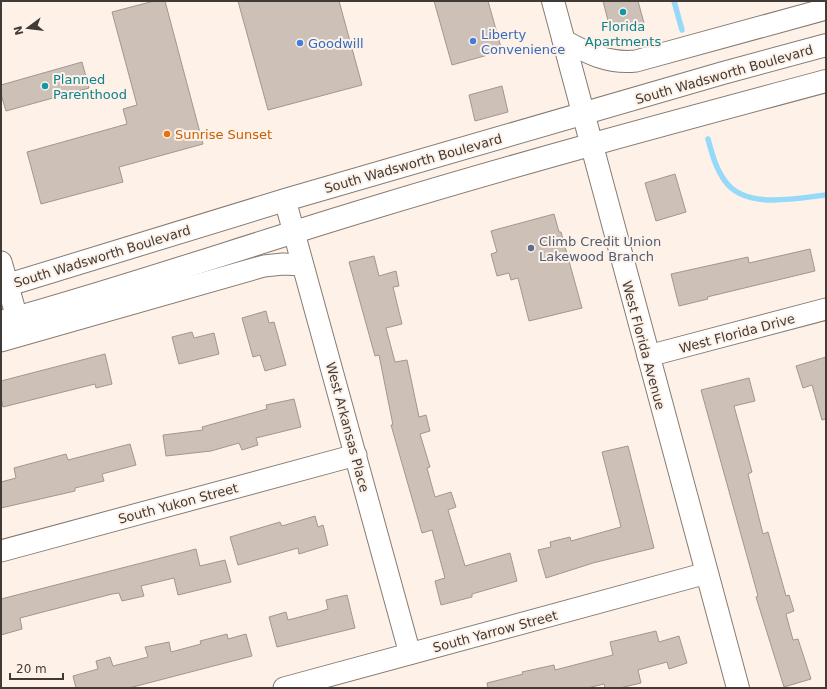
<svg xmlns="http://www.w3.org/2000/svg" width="827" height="689" font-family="'DejaVu Sans',sans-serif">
  <rect width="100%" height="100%" fill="#fef1e7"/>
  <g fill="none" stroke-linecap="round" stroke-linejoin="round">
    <!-- stream -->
    <path stroke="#96d9f9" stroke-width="5.5" d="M 674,1 L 682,30
      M 708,139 C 712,154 716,169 725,181 C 745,210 797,198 826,195"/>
  </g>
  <!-- building -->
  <path fill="#cdc0b7" stroke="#a2968e" d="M 154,1 L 165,1 L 203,144 L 119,167 L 123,182 L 41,204 L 27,152 L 127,124 L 123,109 L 137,105 L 112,12 Z
    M 238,1 L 339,1 L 362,85 L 268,110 Z
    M 434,1 L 488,1 L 502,51 L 452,65 Z
    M 603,1 L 638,1 L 644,23 L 611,32 Z
    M 82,62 L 89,88 L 6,111 L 1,94 L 1,85 Z
    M 502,86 L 508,112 L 475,121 L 469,95 Z
    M 675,174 L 686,212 L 656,221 L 645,183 Z
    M 554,214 L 559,232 L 561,232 L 582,308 L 529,321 L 518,278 L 511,280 L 509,273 L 497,276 L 491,254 L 497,252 L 491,231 Z
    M 810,249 L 815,271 L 707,297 L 708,299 L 679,306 L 671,274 L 748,257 L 749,263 Z
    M 374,256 L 379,276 L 396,271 L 399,286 L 393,287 L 402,324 L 386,328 L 395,362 L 407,360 L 419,417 L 426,415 L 430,431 L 420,434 L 430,467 L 427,468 L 435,497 L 451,492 L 456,507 L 448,510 L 465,566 L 510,553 L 517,581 L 472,594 L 472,597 L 441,605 L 435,581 L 445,578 L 432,530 L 422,533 L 391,425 L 393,425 L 379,355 L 375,356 L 349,262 Z
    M 266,311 L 269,323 L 274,322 L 286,365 L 265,371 L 260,355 L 253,357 L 242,318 Z
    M 192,332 L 194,338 L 214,333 L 219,354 L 179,364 L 172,337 Z
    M 105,354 L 112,384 L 96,388 L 95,384 L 3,407 L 1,398 L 1,381 Z
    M 826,357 L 826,419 L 822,420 L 812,385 L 803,388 L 796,366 Z
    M 749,378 L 755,401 L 734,406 L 752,472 L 748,474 L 763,534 L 768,532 L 786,596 L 789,595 L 794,611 L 786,614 L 793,640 L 798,639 L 811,679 L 784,687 L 756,597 L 758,596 L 701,390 Z
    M 294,399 L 301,427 L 256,438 L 258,445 L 242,450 L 239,443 L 211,451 L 166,456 L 163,435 L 203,430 L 202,427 L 267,409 L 266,405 Z
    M 130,444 L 136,465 L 102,474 L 104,481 L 75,488 L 75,491 L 1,508 L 1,482 L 16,478 L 14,468 L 66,454 L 68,460 Z
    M 628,446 L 654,548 L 593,563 L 546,578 L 538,550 L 551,547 L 550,542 L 570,537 L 571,541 L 621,527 L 602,452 Z
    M 315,516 L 318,527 L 323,525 L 328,545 L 299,554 L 298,548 L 238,565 L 230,537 L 280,522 L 282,526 Z
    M 196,549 L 200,566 L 225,560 L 231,582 L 178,595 L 174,578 L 141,586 L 144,596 L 122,601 L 119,593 L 112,594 L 20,618 L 22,629 L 1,635 L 1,599 Z
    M 347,595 L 355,628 L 277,647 L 269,617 L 286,612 L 288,620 L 319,612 L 328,609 L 326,600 Z
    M 656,631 L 659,642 L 679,636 L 687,663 L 669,669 L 667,662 L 638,670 L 641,683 L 620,688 L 605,688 L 604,684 L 587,688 L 488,688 L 487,683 L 523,674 L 522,672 L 554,665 L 555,670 L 613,655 L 610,642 Z
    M 227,634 L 228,639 L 246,634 L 252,656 L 129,688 L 76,688 L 73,676 L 98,669 L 96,661 L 110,657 L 113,666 L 148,657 L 145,647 L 169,642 L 171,652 L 201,644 L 200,641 Z"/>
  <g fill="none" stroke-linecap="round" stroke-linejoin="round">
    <defs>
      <path id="street" d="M 563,40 C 587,53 608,64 636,61 L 826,9
        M 285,200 L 410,654
        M 1,262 L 17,318
        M 1,341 L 264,266 L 283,264 L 303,265
        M 648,356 L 826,309
        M 1,551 L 356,455
        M 284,688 L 707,573"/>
      <path id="secondary" d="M 553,1 L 738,688"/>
      <path id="primary" d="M 1,287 L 285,200 L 723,73 L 826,45
        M 1,322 C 125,288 246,246 369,209 C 520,163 673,122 826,81"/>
    </defs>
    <!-- street casing -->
    <use href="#street" stroke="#867b72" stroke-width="23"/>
    <!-- secondary casing -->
    <use href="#secondary" stroke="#867b72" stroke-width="24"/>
    <!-- primary casing -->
    <use href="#primary" stroke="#867b72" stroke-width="24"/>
    <!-- street -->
    <use href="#street" stroke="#fff" stroke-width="21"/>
    <!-- secondary -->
    <use href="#secondary" stroke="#fff" stroke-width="22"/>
    <!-- primary -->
    <use href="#primary" stroke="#fff" stroke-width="22"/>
  </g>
  <!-- markers -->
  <g fill="#0f9aa8" stroke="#fef1e7" stroke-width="1.5">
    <circle cx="623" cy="12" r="4"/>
    <circle cx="45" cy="86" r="4"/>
  </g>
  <g fill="#3f7fe0" stroke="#fef1e7" stroke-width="1.5">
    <circle cx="473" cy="41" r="4"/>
    <circle cx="300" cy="43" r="4"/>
  </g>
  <circle fill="#e8710a" stroke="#fef1e7" stroke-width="1.5" cx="167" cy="134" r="4"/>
  <circle fill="#5c6f8a" stroke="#fef1e7" stroke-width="1.5" cx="531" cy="248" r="4"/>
  <g text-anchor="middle" stroke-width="4" stroke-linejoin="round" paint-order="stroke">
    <!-- culture labels -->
    <g font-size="13" fill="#0d838f" stroke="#fef1e7">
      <text x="623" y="31">Florida<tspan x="623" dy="15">Apartments</tspan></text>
      <text x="53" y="84" text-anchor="start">Planned<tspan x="53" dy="15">Parenthood</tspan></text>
    </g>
    <!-- shop labels -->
    <g font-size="13" fill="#366cbe" stroke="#fef1e7" text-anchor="start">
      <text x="481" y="39">Liberty<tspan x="481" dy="15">Convenience</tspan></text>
      <text x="308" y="48">Goodwill</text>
    </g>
    <!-- street labels -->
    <g font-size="13" fill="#403b37" stroke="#fef1e7">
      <text transform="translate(724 74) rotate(-16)" y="5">South Wadsworth Boulevard</text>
      <text transform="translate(413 163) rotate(-16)" y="5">South Wadsworth Boulevard</text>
      <text transform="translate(102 256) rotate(-17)" y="5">South Wadsworth Boulevard</text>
      <text transform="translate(737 333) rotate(-15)" y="5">West Florida Drive</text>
      <text transform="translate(644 345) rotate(75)" y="5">West Florida Avenue</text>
      <text transform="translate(348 427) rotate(75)" y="5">West Arkansas Place</text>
      <text transform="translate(178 503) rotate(-15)" y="5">South Yukon Street</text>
      <text transform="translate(495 631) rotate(-15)" y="5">South Yarrow Street</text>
    </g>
    <!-- food labels -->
    <g font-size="13" fill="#c56008" stroke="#fef1e7" text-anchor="start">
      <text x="175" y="139">Sunrise Sunset</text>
    </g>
    <!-- service labels -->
    <g font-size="13" fill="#4e5e75" stroke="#fef1e7" text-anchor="start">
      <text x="539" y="246">Climb Credit Union<tspan x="539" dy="15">Lakewood Branch</tspan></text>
    </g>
  </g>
  <!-- border -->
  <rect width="827" height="689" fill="none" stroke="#403b37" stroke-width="4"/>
  <!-- north arrow -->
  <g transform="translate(28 28) rotate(255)" stroke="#fef1e7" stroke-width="3" paint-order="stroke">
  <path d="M0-3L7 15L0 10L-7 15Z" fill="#403b37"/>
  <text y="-6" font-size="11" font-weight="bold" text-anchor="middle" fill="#403b37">N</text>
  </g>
  <!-- scale -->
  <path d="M10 673v6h53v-6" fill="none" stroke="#403b37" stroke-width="2"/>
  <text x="16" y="673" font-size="12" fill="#403b37" stroke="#fef1e7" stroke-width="3" paint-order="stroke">20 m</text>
</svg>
